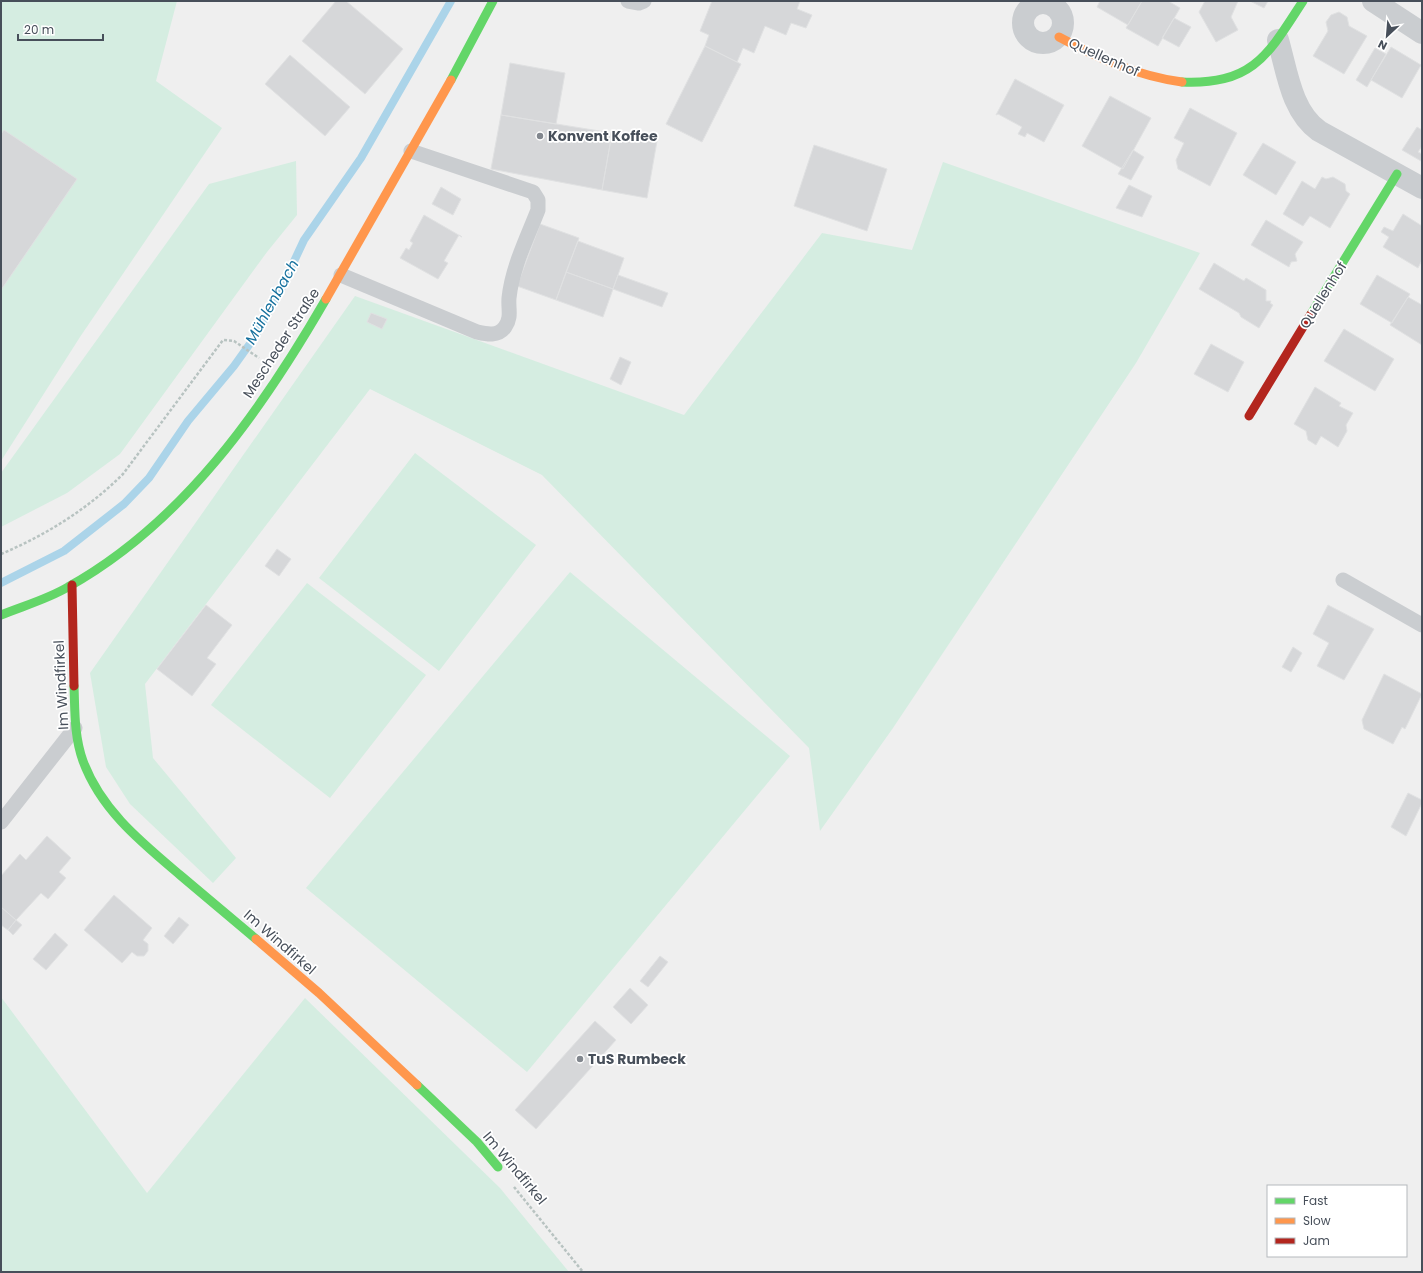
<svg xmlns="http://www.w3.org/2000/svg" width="1423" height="1273" font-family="Poppins,sans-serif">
  <rect width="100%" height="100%" fill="#efefef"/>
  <!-- green -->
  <path fill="#d5ede1" d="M 1,1 L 177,1 L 156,81 L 222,128 L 80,337 L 1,461 Z
    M 296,161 L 297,215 L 267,252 L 120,454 L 67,493 L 1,527 L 1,473 L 209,184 Z
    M 943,162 L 1200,253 L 1136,363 L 893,728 L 820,831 L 809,748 L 542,475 L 370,389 L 145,684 L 153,758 L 236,858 L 213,883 L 130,804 L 106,767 L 90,673 L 355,296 L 684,415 L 822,233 L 912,250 Z
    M 415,453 L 536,545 L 439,671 L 319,578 Z
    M 570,572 L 790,756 L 527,1072 L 306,888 Z
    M 307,583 L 426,675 L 330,798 L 211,705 Z
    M 1,997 L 147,1193 L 305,998 L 500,1188 L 569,1272 L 1,1272 Z"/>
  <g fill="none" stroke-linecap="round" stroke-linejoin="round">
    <!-- stream -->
    <path stroke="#abd4e9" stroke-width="8" d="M 1,583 L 64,551 L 124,504 L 149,478 L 188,421 L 234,366 L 254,338 L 282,287 L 304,240 L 361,158 L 451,1"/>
  </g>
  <!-- building -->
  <path fill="#d6d7d9" stroke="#e0e1e2" d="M 336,1 L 346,1 L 403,49 L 365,94 L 302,41 Z
    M 712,1 L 800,1 L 797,9 L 812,15 L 806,28 L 791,23 L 786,35 L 765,26 L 754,53 L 743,48 L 737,62 L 705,46 L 709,35 L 700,31 Z
    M 1100,1 L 1142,1 L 1128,25 L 1097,7 Z
    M 1142,1 L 1168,1 L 1180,8 L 1158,46 L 1126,28 Z
    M 1205,1 L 1238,1 L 1231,17 L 1238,30 L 1216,42 L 1199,12 Z
    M 1250,1 L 1268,1 L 1264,8 Z
    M 1339,12 L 1347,17 L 1349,26 L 1367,36 L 1344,74 L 1313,56 L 1328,31 L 1326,22 L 1331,15 Z
    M 1174,18 L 1191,27 L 1179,47 L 1162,38 Z
    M 705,46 L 741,64 L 702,142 L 666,124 Z
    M 1391,47 L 1421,65 L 1402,98 L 1371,80 Z
    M 1375,48 L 1386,54 L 1367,87 L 1356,80 Z
    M 290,55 L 350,107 L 325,136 L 265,84 Z
    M 510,63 L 565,73 L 556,124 L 501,115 Z
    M 1015,79 L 1064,105 L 1044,142 L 1027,133 L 1025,137 L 1018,134 L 1022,127 L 998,114 L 996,115 Z
    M 1110,96 L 1151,118 L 1123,169 L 1082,146 Z
    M 1190,108 L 1237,133 L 1210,186 L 1178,169 L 1176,160 L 1184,143 L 1174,138 Z
    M 501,115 L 612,133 L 602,190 L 491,169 Z
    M 1417,127 L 1422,130 L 1422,146 L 1418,152 L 1422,154 L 1421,161 L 1402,150 Z
    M 4,130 L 77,179 L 1,290 L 1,134 Z
    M 612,133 L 657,141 L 647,198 L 602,190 Z
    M 1263,143 L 1296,162 L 1276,195 L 1243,175 Z
    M 814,145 L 887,169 L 867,231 L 794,206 Z
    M 1133,150 L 1144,157 L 1131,180 L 1118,174 Z
    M 1322,177 L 1326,179 L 1333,177 L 1345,184 L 1346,191 L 1350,194 L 1330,228 L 1310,216 L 1303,226 L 1283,214 L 1302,181 L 1315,189 Z
    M 1129,185 L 1152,196 L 1142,217 L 1116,208 Z
    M 441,187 L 461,199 L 453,215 L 432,204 Z
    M 1403,214 L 1422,226 L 1422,260 L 1418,268 L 1383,247 L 1389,237 L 1381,232 L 1384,227 L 1393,231 Z
    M 424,215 L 462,237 L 459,235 L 444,261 L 448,263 L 438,279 L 400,258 L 406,248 L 409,250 L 413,243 L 410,241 Z
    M 1266,220 L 1303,242 L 1295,254 L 1297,261 L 1291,262 L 1289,267 L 1251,245 Z
    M 540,224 L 579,238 L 556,300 L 517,286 Z
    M 578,241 L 624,258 L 613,289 L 566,272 Z
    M 1214,263 L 1244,281 L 1246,278 L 1266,290 L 1266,301 L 1271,301 L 1270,303 L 1273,305 L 1259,328 L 1241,317 L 1239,313 L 1199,289 Z
    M 566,272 L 613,289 L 603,317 L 556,300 Z
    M 618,275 L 668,293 L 662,307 L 613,289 Z
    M 1377,275 L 1410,294 L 1392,323 L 1360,304 Z
    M 1408,297 L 1422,305 L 1422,345 L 1390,325 Z
    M 371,313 L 387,319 L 382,329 L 367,322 Z
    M 1344,329 L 1394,359 L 1375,391 L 1324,361 Z
    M 1211,344 L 1244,362 L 1228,392 L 1194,374 Z
    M 620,357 L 631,362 L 621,385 L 610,379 Z
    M 1315,387 L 1341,403 L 1339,406 L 1353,413 L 1346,425 L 1347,431 L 1338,447 L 1321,436 L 1316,445 L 1308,440 L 1306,431 L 1294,424 Z
    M 277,549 L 291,559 L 279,576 L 265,566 Z
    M 206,605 L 232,625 L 207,658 L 216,664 L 192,696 L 157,669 Z
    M 1328,605 L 1374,629 L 1344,680 L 1317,666 L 1329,643 L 1313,634 Z
    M 1293,647 L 1302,653 L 1291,672 L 1282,667 Z
    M 1384,674 L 1422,694 L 1405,729 L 1402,727 L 1393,744 L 1364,729 L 1362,720 Z
    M 1408,793 L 1422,800 L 1422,803 L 1406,836 L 1391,827 Z
    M 47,836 L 71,858 L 59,872 L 66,878 L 48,899 L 41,893 L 16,920 L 1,907 L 1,876 L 20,854 L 26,860 Z
    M 114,895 L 152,928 L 143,940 L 148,944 L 148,951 L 144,956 L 137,956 L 132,952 L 122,963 L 84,930 Z
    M 1,907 L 16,920 L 8,930 L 1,925 Z
    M 179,917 L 189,925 L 173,944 L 164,936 Z
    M 16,920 L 22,925 L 13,935 L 8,930 Z
    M 55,933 L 68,945 L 46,970 L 33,959 Z
    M 660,956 L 668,962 L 648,987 L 640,981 Z
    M 630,988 L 648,1005 L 631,1024 L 613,1007 Z
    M 595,1021 L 616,1040 L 536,1129 L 515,1110 Z"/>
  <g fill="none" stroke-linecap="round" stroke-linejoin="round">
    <!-- path -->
    <path stroke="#b8c3c1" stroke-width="2.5" stroke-dasharray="3 2" stroke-linecap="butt" d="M 1,554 C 46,535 88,509 123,474 L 223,340 L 234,341 L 259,358
      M 514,1187 L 583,1272"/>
    <!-- lane -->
    <path stroke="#cacdd0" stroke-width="15" d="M 628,1 L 639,3 L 644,1
      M 341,275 L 477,332 C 486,334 498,337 505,327 C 512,317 508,309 509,298 C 512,268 527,238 538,210 L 538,200 L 533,192 L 411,151
      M 1343,580 L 1422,625
      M 1,822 L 75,728"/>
    <!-- street -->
    <path stroke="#cacdd0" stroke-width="22" d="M 1373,1 L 1422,33
      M1023 23a20 20 0 1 1 40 0a20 20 0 1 1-40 0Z
      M 1278,40 C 1287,71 1291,111 1319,131 L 1422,188"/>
    <!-- fast -->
    <path stroke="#63d668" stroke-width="9" d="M 451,80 L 493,1
      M 1182,82 C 1253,85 1268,55 1303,1
      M 1311,314 L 1397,174
      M 1,615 C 23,606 48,599 68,587 C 183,523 262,410 326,299
      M 74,686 C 75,711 74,736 83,761 C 101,810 141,842 180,875 C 205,896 231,918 256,939
      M 417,1085 L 477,1142 L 498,1167"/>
    <!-- slow -->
    <path stroke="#ff974d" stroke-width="9" d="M 1059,37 C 1098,58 1137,76 1182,82
      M 326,299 L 451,80
      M 256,939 L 319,993 L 417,1085"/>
    <!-- jam -->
    <path stroke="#b3261e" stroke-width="9" d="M 1249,416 L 1311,314
      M 72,585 L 74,686"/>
  </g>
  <!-- markers -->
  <g fill="#82878e" stroke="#fff" stroke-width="1.5">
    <circle cx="540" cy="136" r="4"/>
    <circle cx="580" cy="1059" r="4"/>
  </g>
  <g text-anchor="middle" stroke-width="3.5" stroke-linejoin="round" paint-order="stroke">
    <!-- street labels -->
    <g font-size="14" fill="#474f5a" stroke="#fff">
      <text transform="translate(1104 57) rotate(24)" y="5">Quellenhof</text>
      <text transform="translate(1323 295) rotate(-58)" y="5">Quellenhof</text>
      <text transform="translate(281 343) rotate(-57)" y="5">Mescheder Straße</text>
      <text transform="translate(61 685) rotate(-93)" y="5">Im Windfirkel</text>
      <text transform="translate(280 942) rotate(41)" y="5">Im Windfirkel</text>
      <text transform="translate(515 1168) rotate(50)" y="5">Im Windfirkel</text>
    </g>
    <!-- poi labels -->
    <g font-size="14" font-weight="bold" fill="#474f5a" stroke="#fff" text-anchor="start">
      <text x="548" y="141">Konvent Koffee</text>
      <text x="588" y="1064">TuS Rumbeck</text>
    </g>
    <!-- water labels -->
    <g font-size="15" font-style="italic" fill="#16719e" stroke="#fff">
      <text transform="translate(272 302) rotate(-61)" y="5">Mühlenbach</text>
    </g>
  </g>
  <!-- border -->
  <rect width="1423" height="1273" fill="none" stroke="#474f5a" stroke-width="4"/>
  <!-- legend -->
  <rect x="1267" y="1185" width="140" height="72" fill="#ffffff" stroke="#b5b9bd"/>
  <rect x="1275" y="1198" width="20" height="6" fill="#63d668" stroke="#b5b9bd"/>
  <text x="1303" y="1205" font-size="12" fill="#474f5a">Fast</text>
  <rect x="1275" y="1218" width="20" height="6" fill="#ff974d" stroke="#b5b9bd"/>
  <text x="1303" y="1225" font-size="12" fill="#474f5a">Slow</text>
  <rect x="1275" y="1238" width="20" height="6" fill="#b3261e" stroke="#b5b9bd"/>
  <text x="1303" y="1245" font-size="12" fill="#474f5a">Jam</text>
  <!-- north arrow -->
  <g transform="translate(1387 36) rotate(206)" stroke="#ffffff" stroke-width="3" paint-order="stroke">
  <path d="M0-3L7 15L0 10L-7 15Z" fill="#474f5a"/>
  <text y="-6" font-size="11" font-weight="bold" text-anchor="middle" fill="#474f5a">N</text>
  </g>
  <!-- scale -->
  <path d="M18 34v6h85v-6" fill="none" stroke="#474f5a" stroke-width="2"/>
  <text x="24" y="34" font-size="12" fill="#474f5a" stroke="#ffffff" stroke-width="3" paint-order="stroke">20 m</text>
</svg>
